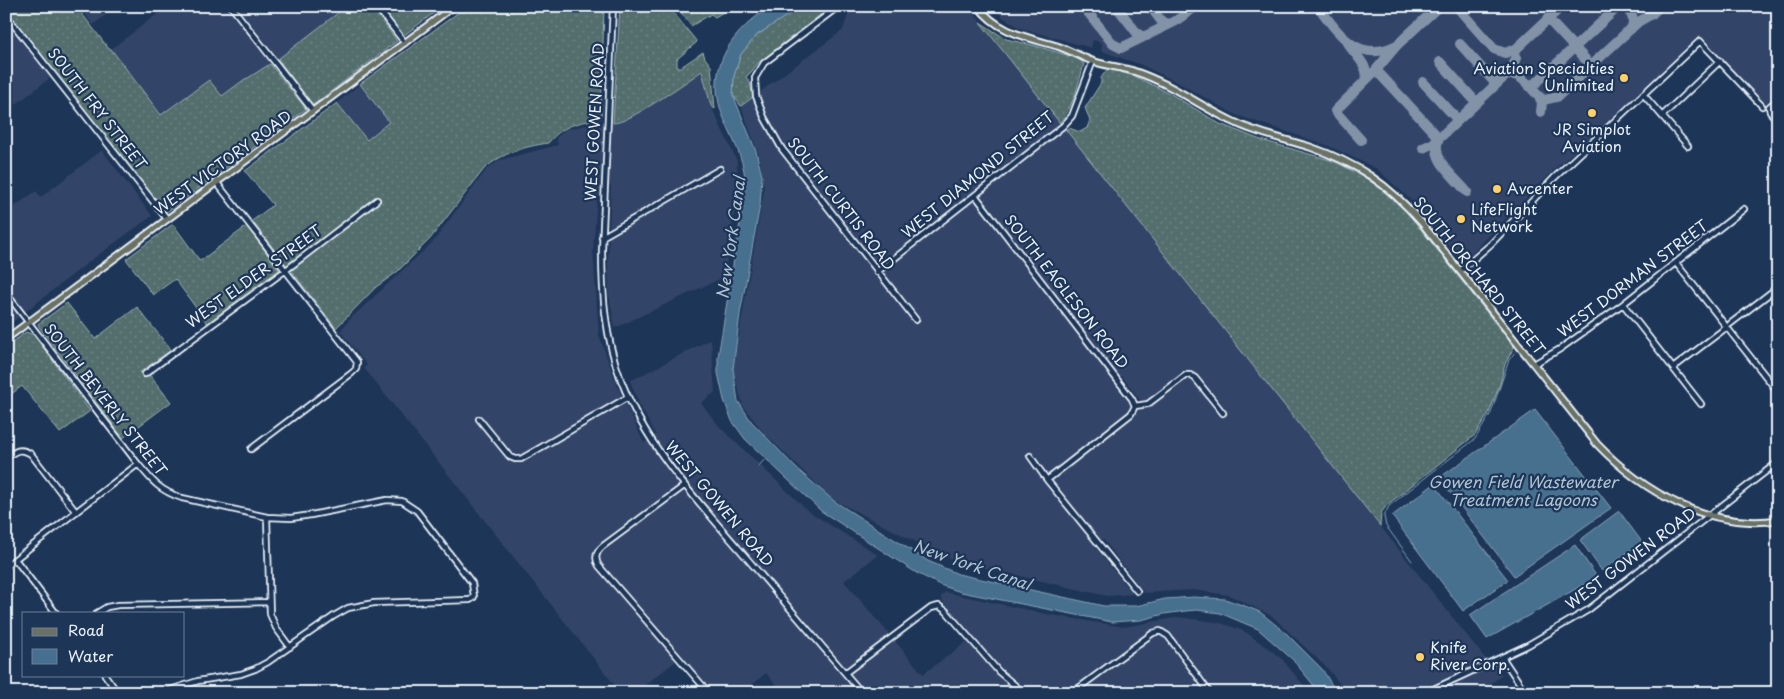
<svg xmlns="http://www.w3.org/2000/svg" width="1784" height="699" font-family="'Playpen Sans',sans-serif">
  <defs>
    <pattern id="grass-dots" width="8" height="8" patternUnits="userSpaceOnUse" patternTransform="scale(1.25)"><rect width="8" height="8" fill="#526e6c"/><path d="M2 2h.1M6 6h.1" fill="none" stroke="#6b8382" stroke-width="1.8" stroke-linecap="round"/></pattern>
  </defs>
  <rect width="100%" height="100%" fill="#1d3557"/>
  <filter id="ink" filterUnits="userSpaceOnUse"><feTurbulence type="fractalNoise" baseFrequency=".02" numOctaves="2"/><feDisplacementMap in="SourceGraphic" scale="10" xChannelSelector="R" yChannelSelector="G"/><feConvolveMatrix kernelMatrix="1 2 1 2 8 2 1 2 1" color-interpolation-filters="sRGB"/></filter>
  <g filter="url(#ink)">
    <!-- built -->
    <path fill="#324467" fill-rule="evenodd" d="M 79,6 L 117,6 L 93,25 Z
      M 168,6 L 347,6 L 278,59 L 248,78 L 245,79 L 222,96 L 209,80 L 161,115 L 111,49 Z
      M 851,6 L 968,6 L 1484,657 L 1496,666 L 1502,675 L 1479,693 L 1347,693 L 1328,669 L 1272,616 L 1229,595 L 1193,590 L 1144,593 L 1103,539 L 1094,546 L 1133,594 L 1107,596 L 958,562 L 908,538 L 832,499 L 764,433 L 743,406 L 733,369 L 764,191 L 760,158 L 741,106 L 843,30 ZM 1122,376 L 1137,396 L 1140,401 L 1140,409 L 1130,403 L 1114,383 Z
      M 991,6 L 1778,6 L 1778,95 L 1761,110 L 1700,41 L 1670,64 L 1555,169 L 1471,254 L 1455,253 L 1414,203 L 1377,169 L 1329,146 L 1236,115 L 1175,81 L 1139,64 L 1101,51 L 1102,43 L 1093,40 L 1091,48 L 1020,28 L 1004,18 Z
      M 6,21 L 50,78 L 6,112 Z
      M 702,71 L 711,106 L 737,161 L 738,190 L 724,277 L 615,328 L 609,295 L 608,262 L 611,185 L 597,197 L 593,250 L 599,335 L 618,388 L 644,443 L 656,435 L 641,408 L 630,381 L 711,339 L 715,392 L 701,403 L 719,426 L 808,511 L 878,555 L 844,581 L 923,674 L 973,637 L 940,598 L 945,592 L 1051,615 L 1124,627 L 1179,617 L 1221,623 L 1244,631 L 1268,648 L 1282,659 L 1310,693 L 783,693 L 766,673 L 742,693 L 713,693 L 681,657 L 635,693 L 621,693 L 364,368 L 367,365 L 340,331 L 350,319 L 433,242 L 487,169 L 500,160 L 558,145 L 556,138 L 566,129 L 601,122 L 617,124 L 632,116 Z
      M 360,84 L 390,122 L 367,140 L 337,103 Z
      M 102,150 L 152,216 L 90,261 L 6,327 L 6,213 L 36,191 L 41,197 Z"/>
    <!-- grass -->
    <path fill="url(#grass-dots)" stroke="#9db0b2" d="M 6,6 L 76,6 L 109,49 L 111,49 L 161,115 L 209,80 L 222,96 L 245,79 L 248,78 L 270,64 L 306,109 L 165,213 L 6,9 Z
      M 347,6 L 371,6 L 397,41 L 313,105 L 278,59 Z
      M 380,6 L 443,6 L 403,36 Z
      M 474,6 L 604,6 L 601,118 C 577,124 565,123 548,143 C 523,147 504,152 484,169 L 430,239 L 397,272 L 376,287 L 336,328 L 291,270 L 380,201 L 377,198 L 287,266 L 252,221 L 273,205 L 245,171 L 337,103 L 367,140 L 389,122 L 360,84 L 459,12 L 465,12 Z
      M 620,6 L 668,6 L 697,42 L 677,59 L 677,67 L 681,67 L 703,52 L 705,58 L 711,66 L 715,109 L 711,106 L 702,71 C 687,81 626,125 613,123 Z
      M 676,6 L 733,6 L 715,17 L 711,14 L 691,26 Z
      M 802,6 L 832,6 L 758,63 L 752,71 L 746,77 L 750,83 L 753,97 L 741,106 L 733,95 L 734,76 L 741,54 L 757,35 Z
      M 980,22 L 1006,39 L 1036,46 L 1080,59 L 1084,64 C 1078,85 1074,105 1060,123 Z
      M 1108,68 L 1134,76 L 1171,94 L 1220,124 L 1258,139 L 1333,161 L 1359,174 L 1381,188 L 1408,213 L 1514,347 L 1505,364 L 1500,384 L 1489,413 L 1475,435 L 1387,505 L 1381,513 L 1380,526 L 1066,130 L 1069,128 L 1080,132 L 1087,128 L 1090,120 L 1085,108 L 1101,83 L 1101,78 Z
      M 173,224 L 200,261 L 247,226 L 279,270 L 207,323 L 175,279 L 153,295 L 126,259 Z
      M 67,303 L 95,339 L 137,307 L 171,350 L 140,372 L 143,377 L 148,373 L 171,402 L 123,438 L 40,328 L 38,324 Z
      M 26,332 L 34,335 L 90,411 L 60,433 L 22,386 L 6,398 L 6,347 Z"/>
    <!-- water -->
    <path fill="#476f8f" stroke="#87a3b9" d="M 771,6 L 802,6 L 757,35 L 741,54 L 734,76 L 733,95 L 756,151 L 762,176 L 760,205 L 740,314 L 733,369 L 738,401 L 751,421 L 796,468 L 834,501 L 928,561 L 958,574 L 1104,606 L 1136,606 L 1165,599 L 1194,597 L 1225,599 L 1245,606 L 1260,612 L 1287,634 L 1322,669 L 1337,693 L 1320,693 L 1293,660 L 1258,629 L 1220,613 L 1197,610 L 1186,611 L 1164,614 L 1141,620 L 1112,622 L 961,592 L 940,585 L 915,572 L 821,511 L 745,439 L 732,421 L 724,400 L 718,373 L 718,357 L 742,210 L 743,209 C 744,197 746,184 744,171 C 740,149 728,131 721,111 C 706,64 734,30 771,6 Z
      M 1535,410 L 1611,508 L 1514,576 L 1439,478 Z
      M 1434,484 L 1508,580 L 1463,611 L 1392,516 Z
      M 1619,511 L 1642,542 L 1602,571 L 1580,540 Z
      M 1575,545 L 1597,577 L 1487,639 L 1470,615 Z"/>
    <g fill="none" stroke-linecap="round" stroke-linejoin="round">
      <!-- stream -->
      <path stroke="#87a3b9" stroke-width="1" d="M 758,467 L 765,459
        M 1412,561 L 1386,526 L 1384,516 L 1389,506 L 1475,439 L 1491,413 L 1509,360 L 1515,352"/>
      <!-- taxiway -->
      <path stroke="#8293a8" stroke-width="10" d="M 1086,6 L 1087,11 L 1113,44 L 1121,48 L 1174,22 L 1197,6
        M 1116,6 L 1137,33 L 1141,36 L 1147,36
        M 1150,6 L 1162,22 L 1170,24
        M 1318,6 C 1338,33 1358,65 1397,45
        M 1439,6 L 1397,45 L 1376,70 L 1439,138 C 1429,159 1455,177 1467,192
        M 1456,6 L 1494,49 L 1505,53 L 1516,49 L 1562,6
        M 1624,6 C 1631,13 1636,19 1631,29
        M 1775,6 L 1778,10
        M 1548,19 L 1585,59
        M 1347,43 C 1354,53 1372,69 1365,81
        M 1460,44 L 1496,84
        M 1440,62 L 1477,103
        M 1504,77 C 1523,68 1530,92 1544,100 L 1557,97 L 1638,22 L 1652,14 L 1660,6
        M 1423,82 L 1458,120
        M 1525,82 L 1531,85 L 1536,83 L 1619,6
        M 1539,97 L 1542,102 L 1541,112
        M 1361,140 L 1335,111 L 1376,70
        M 1423,148 L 1434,143 L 1504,77 L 1512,68 L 1516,58"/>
      <defs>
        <path id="minor" d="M 231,6 L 313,111
          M 376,6 L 405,43
          M 613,6 L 602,250 C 602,294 605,338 621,380 C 646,446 694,497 739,549 C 780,597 821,645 862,693
          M 839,6 L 764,63 L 755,78 L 756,96 L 764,117 L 782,149 L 916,320
          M 6,15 L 167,219
          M 1643,94 L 1688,146
          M 1778,99 L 1769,107 L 1770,112 L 1778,121
          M 1662,116 L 1720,61
          M 217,183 L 357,362 L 356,369 L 352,373 L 251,449
          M 975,195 L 1132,399 L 1135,406
          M 602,237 L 720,169
          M 1676,263 L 1778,392
          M 1460,271 L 1491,244 L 1554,178 L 1700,41 L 1762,106
          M 877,272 L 1063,126 L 1072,116 L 1093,61
          M 6,293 L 138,464 C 152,481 160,491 182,498 L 267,517 L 291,518 L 311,515 L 387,500 L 402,501 L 417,511 L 472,583 L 474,597 L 470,600 L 374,603 L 348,608 L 334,616 L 268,662 L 255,669 L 241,674 L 198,681 L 161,693
          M 1623,304 L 1701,404
          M 1730,324 L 1778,287
          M 1534,364 L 1560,349 L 1623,304 L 1744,209
          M 1673,368 L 1727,327
          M 145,374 L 290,267 L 377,200
          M 1135,406 L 1148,404 L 1186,375 L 1190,375 L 1195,378 L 1223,413
          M 479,419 L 510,457 L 515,459 L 521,459 L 628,397
          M 1030,456 L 1047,480 L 1137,591
          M 6,458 C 15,451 20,447 31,454 L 76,512
          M 1047,480 L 1131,414 L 1135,406
          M 684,486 L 603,546 C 596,552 594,558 599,566 L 709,693
          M 267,517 L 270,614 L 276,628 L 290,647
          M 15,559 L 56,613
          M 6,566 L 138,464
          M 97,613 L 107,607 L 118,605 L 269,602
          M 1502,657 L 1526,693
          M 845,673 L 931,608 L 939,606 L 946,611 L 999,672 L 1024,693
          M 105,675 L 118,693
          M 1072,693 L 1153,633 L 1160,631 L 1168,636 L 1210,693
          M 1425,693 L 1528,645 L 1588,610 L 1778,462"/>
        <path id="major" d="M 978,6 C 998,33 1027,37 1057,46 C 1069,50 1080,56 1092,61 C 1106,66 1122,67 1136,72 C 1172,84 1201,107 1234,122 C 1258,134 1285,139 1310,147 C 1357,163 1388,184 1421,222 L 1597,444 C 1643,492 1708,530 1778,520
          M 6,339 L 454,6"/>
      </defs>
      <!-- minor casing -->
      <use href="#minor" stroke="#e8f1f8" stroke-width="8"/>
      <!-- major casing -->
      <use href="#major" stroke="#e8f1f8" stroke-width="9"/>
      <!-- minor -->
      <use href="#minor" stroke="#1d3557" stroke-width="4.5"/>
      <!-- major -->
      <use href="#major" stroke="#6b7165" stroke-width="5"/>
    </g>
  </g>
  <!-- markers -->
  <g fill="#ffd166" stroke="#1d3557" stroke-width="2">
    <circle cx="1624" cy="78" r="5"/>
    <circle cx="1592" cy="113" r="5"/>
    <circle cx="1497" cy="189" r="5"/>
    <circle cx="1461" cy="219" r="5"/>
    <circle cx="1420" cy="657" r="5"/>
  </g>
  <g text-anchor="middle" stroke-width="4.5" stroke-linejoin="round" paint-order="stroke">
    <!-- poi labels -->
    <g font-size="15" fill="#e8f1f8" stroke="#1d3557" text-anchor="start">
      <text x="1614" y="74" text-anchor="end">Aviation Specialties<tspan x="1614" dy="17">Unlimited</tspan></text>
      <text x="1592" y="135" text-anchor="middle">JR Simplot<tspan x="1592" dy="17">Aviation</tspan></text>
      <text x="1507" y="194">Avcenter</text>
      <text x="1471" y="215">LifeFlight<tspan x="1471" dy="17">Network</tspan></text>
      <text x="1430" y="653">Knife<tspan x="1430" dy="17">River Corp.</tspan></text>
    </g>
    <!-- street labels -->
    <g font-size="15" fill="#e8f1f8" stroke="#1d3557">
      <text transform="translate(97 109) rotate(52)" y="5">SOUTH FRY STREET</text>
      <text transform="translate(595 122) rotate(-87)" y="5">WEST GOWEN ROAD</text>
      <text transform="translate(223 163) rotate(-36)" y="5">WEST VICTORY ROAD</text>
      <text transform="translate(978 175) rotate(-39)" y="5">WEST DIAMOND STREET</text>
      <text transform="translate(841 204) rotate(52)" y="5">SOUTH CURTIS ROAD</text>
      <text transform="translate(1479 276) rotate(51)" y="5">SOUTH ORCHARD STREET</text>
      <text transform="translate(254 277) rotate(-36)" y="5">WEST ELDER STREET</text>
      <text transform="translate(1633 279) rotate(-37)" y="5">WEST DORMAN STREET</text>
      <text transform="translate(1066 292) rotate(52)" y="5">SOUTH EAGLESON ROAD</text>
      <text transform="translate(105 400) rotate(52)" y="5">SOUTH BEVERLY STREET</text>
      <text transform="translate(719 504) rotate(50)" y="5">WEST GOWEN ROAD</text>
      <text transform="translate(1631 559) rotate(-37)" y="5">WEST GOWEN ROAD</text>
    </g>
    <!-- water labels -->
    <g font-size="16" font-style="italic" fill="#b0c4d3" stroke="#1d3557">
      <text transform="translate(731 238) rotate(-82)" y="6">New York Canal</text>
      <text x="1523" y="488">Gowen Field Wastewater<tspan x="1523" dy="18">Treatment Lagoons</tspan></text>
      <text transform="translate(972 565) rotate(19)" y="6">New York Canal</text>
    </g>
  </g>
  <!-- margin -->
  <rect width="1784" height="699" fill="none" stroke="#1d3557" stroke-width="25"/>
  <rect x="12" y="12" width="1759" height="674" fill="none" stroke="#e8f1f8" stroke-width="2" filter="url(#ink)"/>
  <!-- legend -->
  <rect x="22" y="612" width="162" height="65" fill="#1d3557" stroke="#6e8097"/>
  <rect x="32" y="628" width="25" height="8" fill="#6b7165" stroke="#6e8097"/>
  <text x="68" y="636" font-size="15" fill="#e8f1f8">Road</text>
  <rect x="32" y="649" width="25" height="15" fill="#476f8f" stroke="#6e8097"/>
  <text x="68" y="662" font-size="15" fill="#e8f1f8">Water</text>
</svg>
